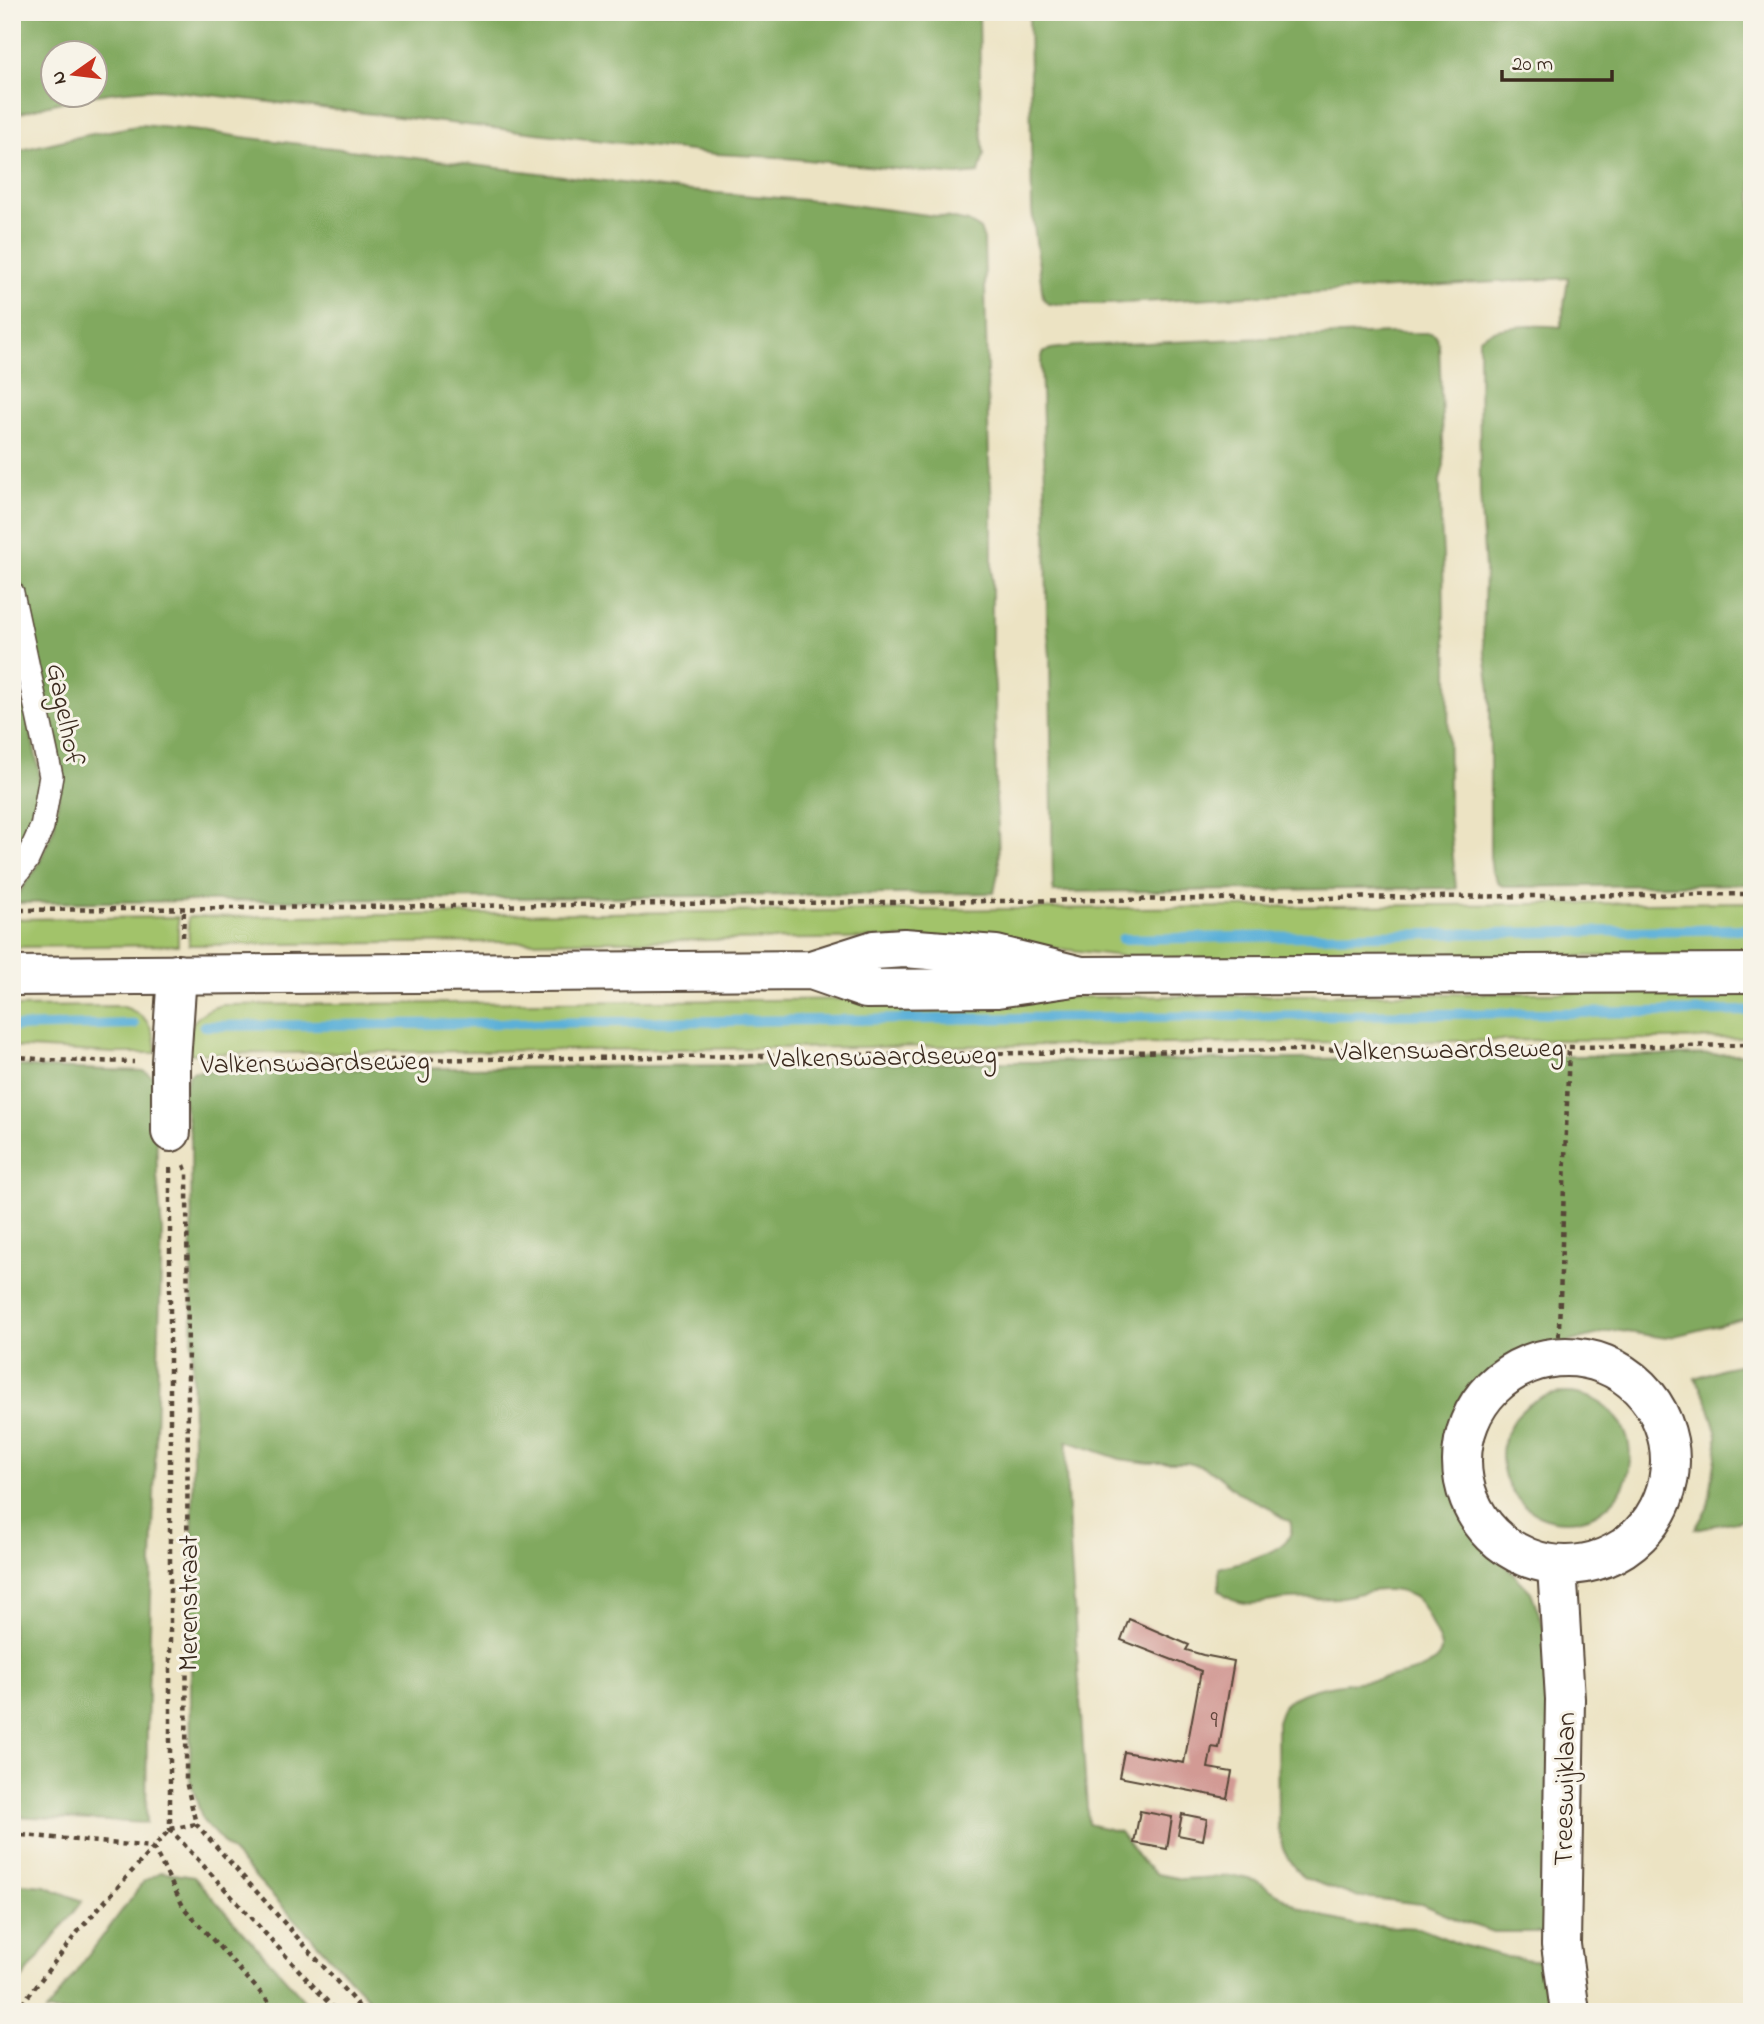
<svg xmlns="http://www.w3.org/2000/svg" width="1764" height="2024" font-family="'Indie Flower',sans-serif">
  <rect width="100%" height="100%" fill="#f7f3e8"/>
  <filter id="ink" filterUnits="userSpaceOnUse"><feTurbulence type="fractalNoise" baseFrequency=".0143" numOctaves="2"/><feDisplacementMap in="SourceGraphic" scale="14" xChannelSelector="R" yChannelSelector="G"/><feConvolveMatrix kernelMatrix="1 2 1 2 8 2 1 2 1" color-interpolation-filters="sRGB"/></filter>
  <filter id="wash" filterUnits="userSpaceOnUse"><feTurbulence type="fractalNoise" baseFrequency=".00686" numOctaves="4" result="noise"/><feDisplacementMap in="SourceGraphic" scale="28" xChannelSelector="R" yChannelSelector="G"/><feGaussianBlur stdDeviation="1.57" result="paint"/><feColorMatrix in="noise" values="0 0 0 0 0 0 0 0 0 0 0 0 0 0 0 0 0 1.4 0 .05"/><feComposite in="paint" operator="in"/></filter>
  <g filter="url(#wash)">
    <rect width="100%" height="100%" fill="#ece3c3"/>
    <!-- green -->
    <path fill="#a2c36b" stroke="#6e7644" stroke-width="2" d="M 1752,902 L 1752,955 L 1162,959 L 1121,956 L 994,941 L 923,938 L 189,945 L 188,917 Z
      M 178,917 L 178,945 L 12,947 L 12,919 Z
      M 1752,991 L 1752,1038 L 182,1054 C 189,1026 192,1013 222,1005 Z
      M 121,1006 C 147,1014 155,1027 156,1053 L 112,1053 L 12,1047 L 12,1007 Z"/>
    <!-- forest -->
    <path fill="#81a95f" stroke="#5e6a3e" stroke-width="2" fill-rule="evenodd" d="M 12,12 L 979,12 L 981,129 L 984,154 L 979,173 L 957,175 L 776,157 L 716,154 L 159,89 C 108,90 60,100 12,116 ZM 52,52 L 94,52 L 94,94 L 52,94 Z
      M 1029,12 L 1752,12 L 1752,884 L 1508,887 L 1500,885 L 1492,872 L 1490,856 L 1490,690 L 1483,638 L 1485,569 L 1480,494 L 1479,339 C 1493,324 1542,325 1561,327 L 1568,278 L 1107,304 L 1048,304 L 1043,298 L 1032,210 Z
      M 142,125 L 209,132 L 242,137 L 679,190 L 830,202 L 950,218 L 968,222 L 980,229 L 984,240 L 989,463 L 992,500 L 992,658 L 995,686 L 996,799 L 998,827 L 999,868 L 994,893 L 12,903 L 38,866 L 54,828 L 60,788 L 34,641 L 12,549 L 12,152 L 82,136 Z
      M 1390,333 L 1431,333 L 1436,336 L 1439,345 L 1444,465 L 1440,480 L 1441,524 L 1443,554 L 1444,622 L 1448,660 L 1449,816 L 1456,888 L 1053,892 L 1050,656 L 1047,623 L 1046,514 L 1041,362 L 1043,353 L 1051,349 L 1075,346 Z
      M 12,649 L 39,770 L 39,803 L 30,836 L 12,864 Z
      M 1752,1054 L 1752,1317 L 1666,1338 L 1614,1330 L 1549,1347 L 1529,1348 L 1507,1358 L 1483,1378 L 1468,1398 L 1455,1420 L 1448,1465 L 1458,1503 L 1478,1537 L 1531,1592 L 1551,1646 L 1548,1932 L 1494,1932 L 1463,1922 L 1421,1904 L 1354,1896 L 1304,1878 L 1292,1865 L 1283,1849 L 1278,1827 L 1277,1721 C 1279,1717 1280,1711 1283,1707 C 1300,1686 1348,1683 1373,1680 C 1389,1677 1442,1671 1441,1648 C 1440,1640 1434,1631 1431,1623 C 1427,1613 1421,1599 1410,1595 C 1386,1584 1362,1594 1337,1598 C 1321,1599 1305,1598 1289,1599 C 1260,1601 1245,1612 1219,1590 L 1219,1568 C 1240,1562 1301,1551 1290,1521 L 1284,1519 L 1267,1506 L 1240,1494 L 1212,1471 L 1203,1467 L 1188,1463 L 1149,1463 L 1120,1459 L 1067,1441 L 1066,1472 L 1069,1529 L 1088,1824 L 1120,1832 L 1142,1862 L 1157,1874 L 1182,1879 L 1235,1876 L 1257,1881 L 1298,1907 L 1328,1918 L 1357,1925 L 1419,1928 L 1462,1945 L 1507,1957 L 1548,1962 L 1555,2012 L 381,2012 L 203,1821 L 190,1780 L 193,1461 L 191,1138 L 183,1097 L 188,1075 L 195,1071 Z
      M 12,1065 L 43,1068 L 144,1071 L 154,1077 L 156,1096 L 157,1175 L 162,1232 L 147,1730 L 146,1823 L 12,1816 Z
      M 1752,1362 L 1752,1518 L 1695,1529 L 1708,1507 L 1717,1450 L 1717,1435 L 1706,1398 L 1695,1378 L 1723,1368 Z
      M1502 1457a64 64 0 1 1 128 0a64 64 0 1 1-128 0Z
      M 160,1872 L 194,1877 L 315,2012 L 46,2012 L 144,1881 Z
      M 12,1883 L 45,1886 L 82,1901 L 12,1992 Z"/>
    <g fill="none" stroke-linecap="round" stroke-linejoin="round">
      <!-- stream -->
      <path stroke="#5bb0d8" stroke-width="10" d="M 1122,939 L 1752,929
        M 204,1026 L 1752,1011
        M 12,1027 L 134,1024"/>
    </g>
    <g id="blocks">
      <!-- building -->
      <path fill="#d29a94" d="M 1129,1619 L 1189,1645 L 1186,1650 L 1203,1655 L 1234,1661 L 1219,1748 L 1212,1747 L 1208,1768 L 1232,1772 L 1227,1798 L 1119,1777 L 1124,1752 L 1184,1763 L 1201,1671 L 1121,1640 Z
        M 1140,1811 L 1172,1817 L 1167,1849 L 1134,1843 Z
        M 1182,1814 L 1207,1819 L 1203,1840 L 1178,1835 Z"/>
    </g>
  </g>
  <g filter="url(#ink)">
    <use href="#blocks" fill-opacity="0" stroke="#564637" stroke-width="2"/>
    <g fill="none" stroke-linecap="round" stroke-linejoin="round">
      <defs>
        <path id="lane" d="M 12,593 L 51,776 L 42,827 L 27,860 L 12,880"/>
        <path id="street" d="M 171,1132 L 171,1062 L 177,974
          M1462 1461a104 104 0 1 1 208 0a104 104 0 1 1-208 0Z
          M 1557,1566 L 1565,1699 L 1561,1945 L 1570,2012"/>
        <path id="secondary" d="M 811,970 L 866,989 L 997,988 L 1081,976 L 1752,973
          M 12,976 L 811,970 L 874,950 L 904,948 L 996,955 L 1081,976"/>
      </defs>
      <!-- lane casing -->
      <use href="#lane" stroke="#564637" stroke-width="26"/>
      <!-- street casing -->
      <use href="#street" stroke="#564637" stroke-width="42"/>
      <!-- secondary casing -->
      <use href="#secondary" stroke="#564637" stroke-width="42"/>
      <!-- path -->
      <path stroke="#564637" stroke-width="4.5" stroke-dasharray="5 5" stroke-linecap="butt" d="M 20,910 L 1752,894
        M 183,937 L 184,910
        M 12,1056 L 45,1060 L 134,1062
        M 209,1062 L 1752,1045
        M 184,1165 L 187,1173 L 188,1380 L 186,1781 L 196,1824 L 364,2012
        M 170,1168 L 170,1829 L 337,2012
        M 1558,1356 L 1569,1046
        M 12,1834 L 152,1847
        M 153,1847 L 184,1908 L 278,2012
        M 16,2012 L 80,1929 L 170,1829 L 196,1824"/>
      <!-- lane -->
      <use href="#lane" stroke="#fff" stroke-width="23"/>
      <!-- street -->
      <use href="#street" stroke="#fff" stroke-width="38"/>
      <!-- secondary -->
      <use href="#secondary" stroke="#fff" stroke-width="38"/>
    </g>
  </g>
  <g text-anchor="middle" stroke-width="6" stroke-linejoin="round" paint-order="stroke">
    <!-- number labels -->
    <g font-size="24" fill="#61463c">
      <text x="1214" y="1727">9</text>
    </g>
    <!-- street labels -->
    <g font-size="28" fill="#3b2a1e" stroke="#f7f3e8">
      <text transform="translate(67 714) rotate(79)" y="10">Gagelhof</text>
      <text transform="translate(1449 1048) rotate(-1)" y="10">Valkenswaardseweg</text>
      <text transform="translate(882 1055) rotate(-1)" y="10">Valkenswaardseweg</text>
      <text transform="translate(315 1061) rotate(-1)" y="10">Valkenswaardseweg</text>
      <text transform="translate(187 1603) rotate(-90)" y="10">Merenstraat</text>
      <text transform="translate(1563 1789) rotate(-89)" y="10">Treeswijklaan</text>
    </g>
  </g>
  <!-- margin -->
  <rect width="1764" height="2024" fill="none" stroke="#f7f3e8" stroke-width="42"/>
  <!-- north arrow -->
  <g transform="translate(74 74) rotate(256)"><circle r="33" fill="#f7f3e8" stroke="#aca397" stroke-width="2"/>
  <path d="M0-5L12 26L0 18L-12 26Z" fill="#c8321e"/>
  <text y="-10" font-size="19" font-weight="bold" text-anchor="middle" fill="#3b2a1e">N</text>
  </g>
  <!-- scale -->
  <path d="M1502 70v10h110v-10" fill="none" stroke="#3b2a1e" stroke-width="3.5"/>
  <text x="1512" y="70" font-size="21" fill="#3b2a1e" stroke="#f7f3e8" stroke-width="5" paint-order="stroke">20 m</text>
</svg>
